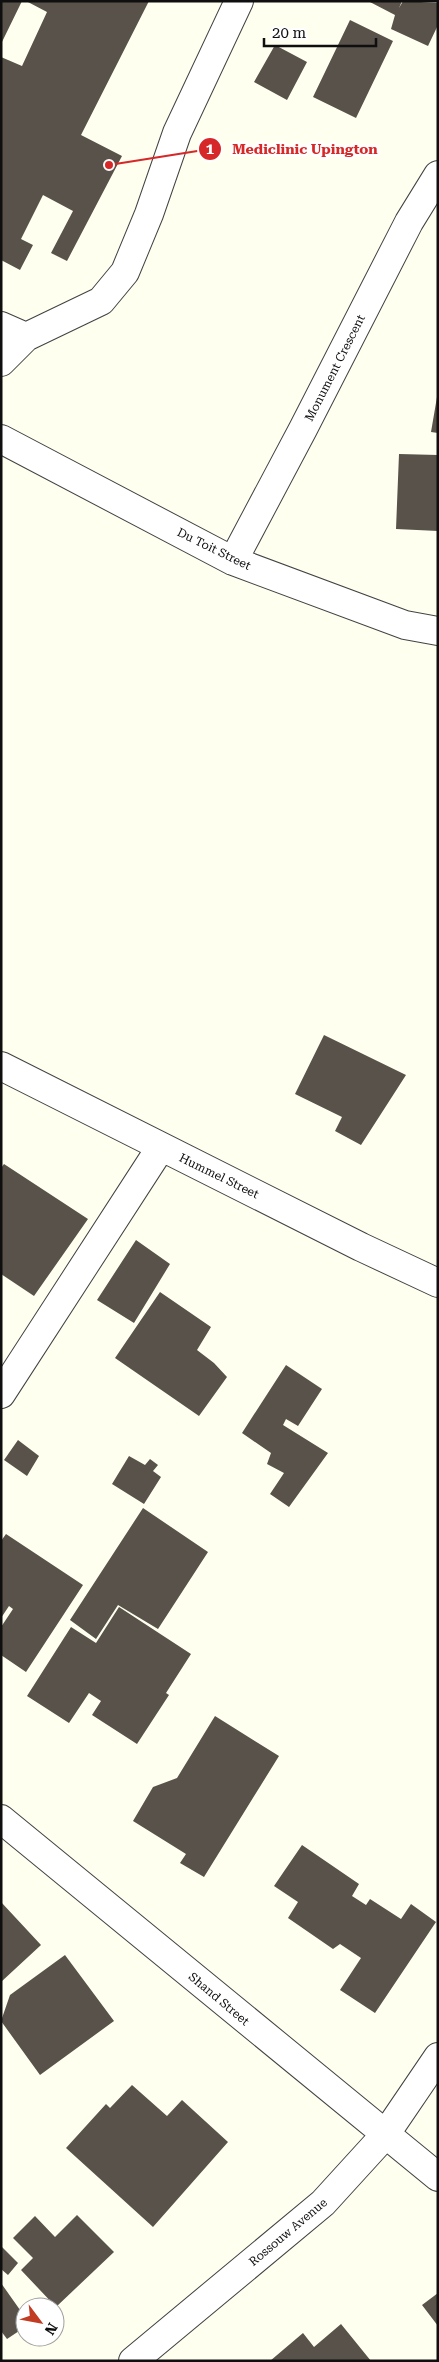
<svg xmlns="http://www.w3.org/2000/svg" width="439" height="2362" font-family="'Roboto Serif',serif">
  <rect width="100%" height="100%" fill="#fffff0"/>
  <!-- building -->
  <path fill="#58524b" d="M 1,1 L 22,1 L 1,44 Z
    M 26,1 L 149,1 L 81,135 L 122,156 L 67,261 L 51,253 L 73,211 L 43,195 L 21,239 L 33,245 L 20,270 L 1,260 L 1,57 L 22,66 L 47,12 Z
    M 368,1 L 402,1 L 399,8 L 403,1 L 438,3 L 438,25 L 428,46 L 391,29 L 395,15 Z
    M 350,20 L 393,41 L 356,118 L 313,97 Z
    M 275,45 L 307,62 L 287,100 L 254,82 Z
    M 437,397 L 438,397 L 438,433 L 431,432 Z
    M 399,454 L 438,455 L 438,531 L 396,529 Z
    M 324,1035 L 406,1075 L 361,1145 L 335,1131 L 342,1117 L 295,1094 Z
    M 4,1164 L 88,1219 L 34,1296 L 1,1274 L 1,1168 Z
    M 136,1240 L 170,1264 L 134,1323 L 97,1300 Z
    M 160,1292 L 211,1327 L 197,1350 L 214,1363 L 227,1377 L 199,1416 L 115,1358 Z
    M 286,1365 L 322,1389 L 298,1426 L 286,1419 L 283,1425 L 328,1453 L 289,1507 L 270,1494 L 284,1473 L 267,1464 L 271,1453 L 242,1433 Z
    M 18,1440 L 39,1456 L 27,1476 L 4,1460 Z
    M 129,1456 L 145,1465 L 150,1459 L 158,1465 L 153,1471 L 161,1477 L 144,1504 L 112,1484 Z
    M 143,1508 L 208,1552 L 158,1629 L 118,1605 L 96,1639 L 70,1620 Z
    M 6,1534 L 83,1585 L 26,1672 L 1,1655 L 1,1627 L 13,1609 L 9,1606 L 1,1618 L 1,1541 Z
    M 119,1607 L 191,1654 L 166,1693 L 169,1695 L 137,1744 L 92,1715 L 101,1701 L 89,1693 L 69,1723 L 27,1696 L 71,1627 L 96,1643 Z
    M 215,1716 L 279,1756 L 204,1877 L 180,1863 L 186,1854 L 133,1821 L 153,1787 L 177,1778 Z
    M 302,1845 L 359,1884 L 352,1896 L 366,1905 L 370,1899 L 401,1919 L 411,1904 L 436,1922 L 375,2013 L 340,1990 L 361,1958 L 340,1944 L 333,1949 L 288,1918 L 298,1902 L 274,1886 Z
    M 1,1902 L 41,1945 L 1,1982 Z
    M 65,1955 L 114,2021 L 40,2075 L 1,2021 L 10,1995 Z
    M 132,2085 L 167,2116 L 182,2100 L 228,2142 L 153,2227 L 66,2148 L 106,2104 L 110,2108 Z
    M 77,2215 L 114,2252 L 56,2307 L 21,2270 L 33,2258 L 13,2238 L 35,2216 L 55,2237 Z
    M 1,2246 L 18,2263 L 8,2275 L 1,2269 Z
    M 1,2283 L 25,2317 L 25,2327 L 7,2339 L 1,2331 Z
    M 438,2293 L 438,2326 L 422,2305 Z
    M 341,2324 L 371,2361 L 270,2361 L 303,2333 L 314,2347 Z"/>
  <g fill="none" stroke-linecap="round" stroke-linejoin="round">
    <defs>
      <path id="minor" d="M 1,326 L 26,337
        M 1,362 L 26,337 L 101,301 L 125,272 L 149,214 L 177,133 L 239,1
        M 1,439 L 233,561 L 405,625 L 438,631
        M 233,561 L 303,429 L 409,222 L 438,175
        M 1,1066 L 361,1247 L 438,1283
        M 1,1394 L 161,1147
        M 1,1819 L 438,2177
        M 133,2361 L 323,2203 L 385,2135 L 438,2057"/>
    </defs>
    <!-- minor casing -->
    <use href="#minor" stroke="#424242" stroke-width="30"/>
    <!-- minor -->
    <use href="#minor" stroke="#fff" stroke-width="28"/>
  </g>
  <g text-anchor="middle" stroke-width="5" stroke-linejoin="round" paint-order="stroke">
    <!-- street labels -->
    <g font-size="12" fill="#0f0f0f" stroke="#fff">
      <text transform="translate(335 368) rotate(-63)" y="4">Monument Crescent</text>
      <text transform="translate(214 549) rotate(26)" y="4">Du Toit Street</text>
      <text transform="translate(219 1176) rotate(26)" y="4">Hummel Street</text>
      <text transform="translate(219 1999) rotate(40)" y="4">Shand Street</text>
      <text transform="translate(288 2232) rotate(-40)" y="4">Rossouw Avenue</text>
    </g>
  </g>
  <!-- callouts -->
  <path fill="none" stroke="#d62828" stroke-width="2" d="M109 165L210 149"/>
  <g fill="#d62828" stroke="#fff" stroke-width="2">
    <circle cx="109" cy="165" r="5"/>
    <circle cx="210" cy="149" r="12"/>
  </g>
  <g font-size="15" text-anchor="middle" font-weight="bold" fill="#fff">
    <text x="210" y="154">1</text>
  </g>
  <g font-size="14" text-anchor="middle" font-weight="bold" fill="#d62828" stroke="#fff" stroke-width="5" stroke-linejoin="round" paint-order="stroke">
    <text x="305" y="154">Mediclinic Upington</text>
  </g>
  <!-- border -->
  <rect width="439" height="2362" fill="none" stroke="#0f0f0f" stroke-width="5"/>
  <!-- north arrow -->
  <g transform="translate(40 2322) rotate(122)"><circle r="24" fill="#ffffff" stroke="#9f9f9f"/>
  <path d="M0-4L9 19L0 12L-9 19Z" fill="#c23c23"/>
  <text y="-8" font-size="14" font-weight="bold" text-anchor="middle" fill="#0f0f0f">N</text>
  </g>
  <!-- scale -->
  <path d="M264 38v8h112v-8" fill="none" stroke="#0f0f0f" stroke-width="2.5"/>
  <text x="272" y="38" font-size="15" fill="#0f0f0f" stroke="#ffffff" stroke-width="4" paint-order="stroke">20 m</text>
</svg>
